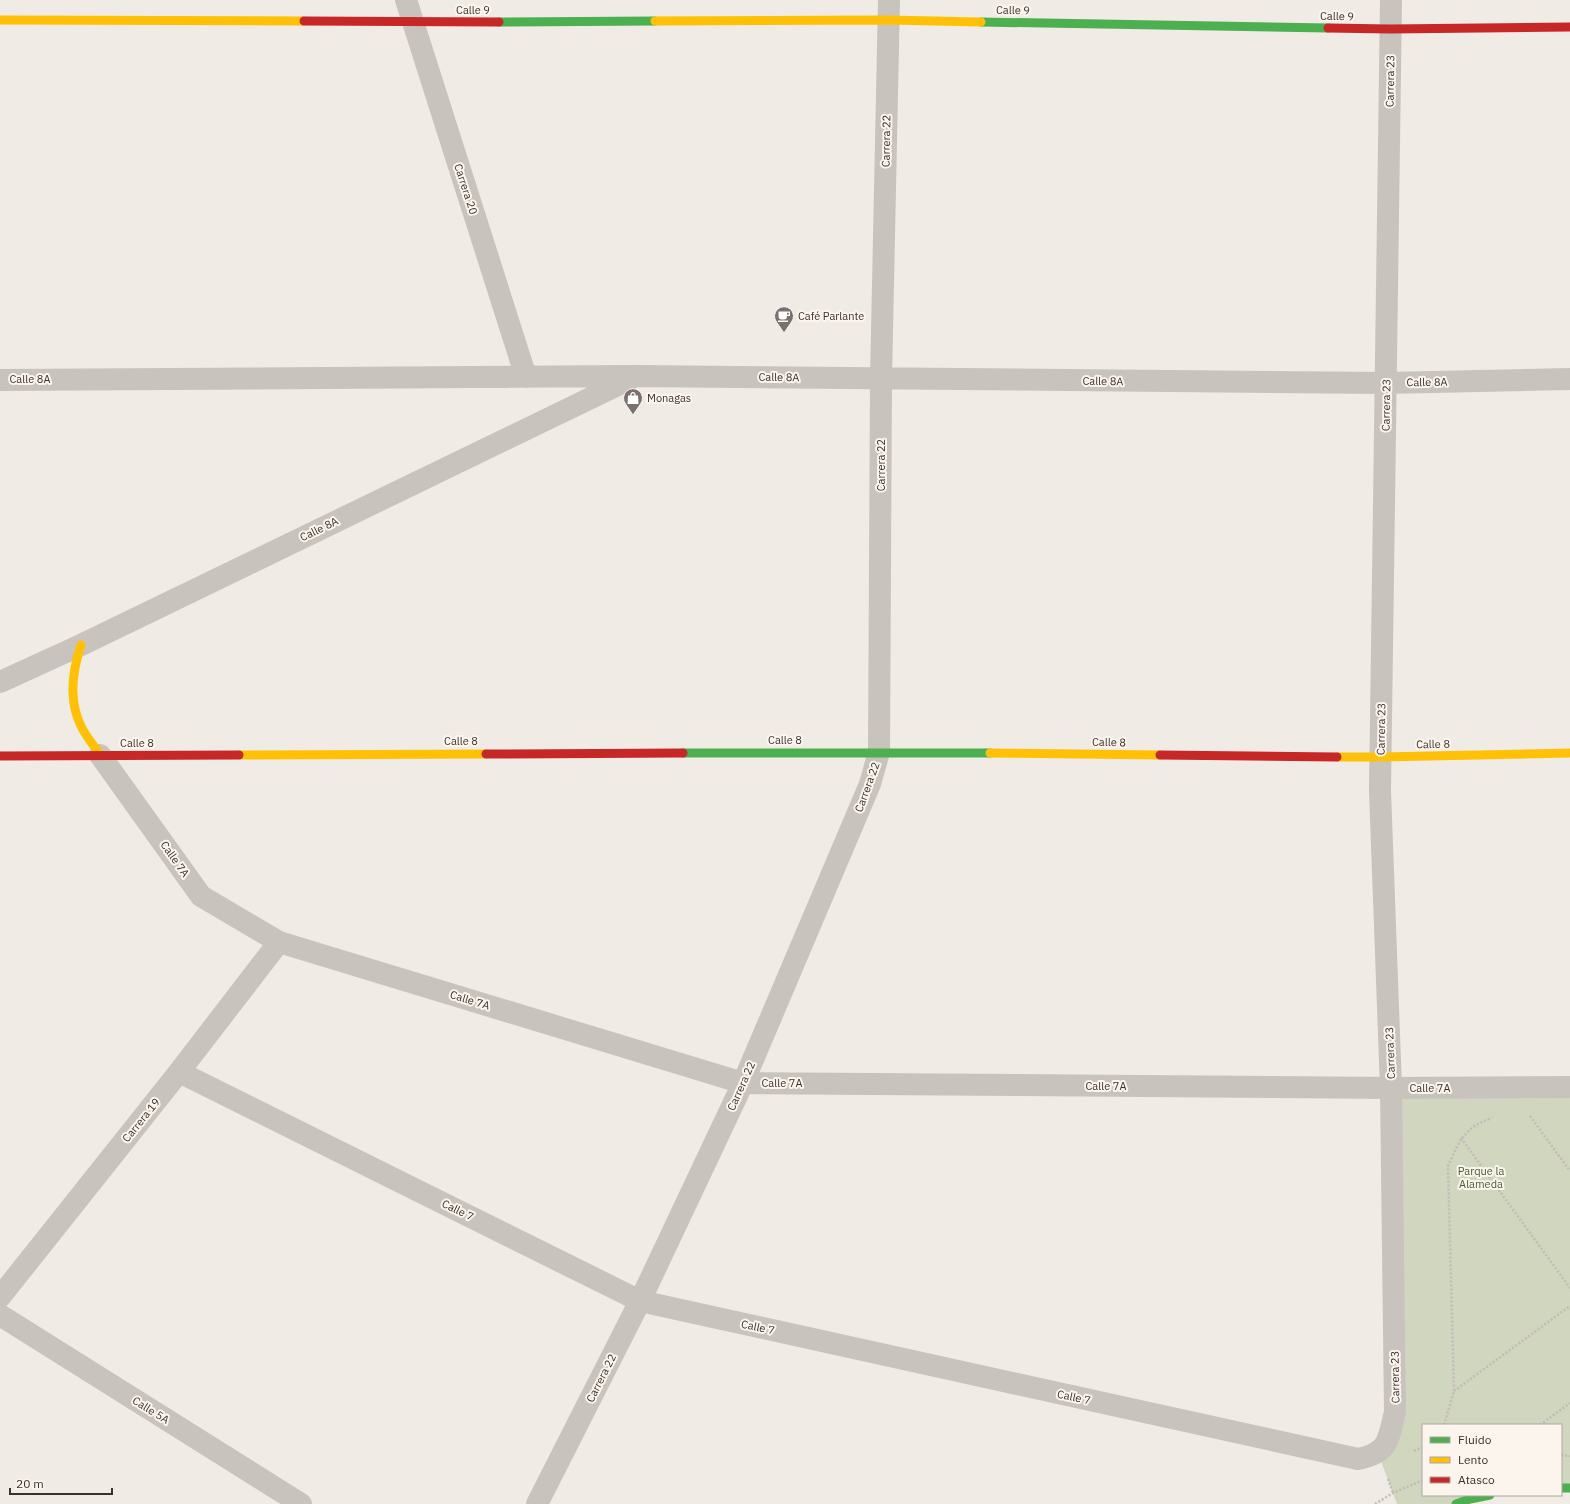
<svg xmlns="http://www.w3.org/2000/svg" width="1570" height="1504" font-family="'IBM Plex Sans',sans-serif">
  <rect width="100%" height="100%" fill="#f0ebe5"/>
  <!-- green -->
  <path fill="#d1d6bf" d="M 1570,1087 L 1570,1488 L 1561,1488 L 1561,1425 L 1423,1425 L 1423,1495 L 1490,1495 L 1456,1504 L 1397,1504 L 1378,1453 L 1388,1440 L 1391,1088 Z"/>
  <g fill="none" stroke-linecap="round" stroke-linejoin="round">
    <!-- path -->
    <path stroke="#c2bbb6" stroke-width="2.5" stroke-dasharray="2 2" stroke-linecap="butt" d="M 1530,1116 L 1570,1171
      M 1461,1138 L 1570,1288
      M 1454,1391 L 1570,1306
      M 1444,1425 L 1454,1391 L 1448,1166 C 1459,1142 1464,1127 1492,1118
      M 1540,1425 L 1570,1403
      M 1414,1451 L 1423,1447
      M 1561,1455 L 1570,1456
      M 1388,1479 L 1393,1493
      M 1375,1504 L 1393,1493 L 1423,1480"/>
    <!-- street -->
    <path stroke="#c9c3be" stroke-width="22" d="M 406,0 L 526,377
      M 0,380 L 637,376 L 1386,383 L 1570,379
      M 0,682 L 81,645 L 630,379
      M 100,755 L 201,896 L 279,942 L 743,1083 L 1391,1088 L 1570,1087
      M 179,1072 L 640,1301 L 1358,1459 C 1389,1453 1388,1440 1395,1412 L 1391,1088 L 1380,791 L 1391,0
      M 0,1297 L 179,1072 L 279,942
      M 0,1315 L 301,1504
      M 537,1504 L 640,1301 L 743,1083 L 870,784 L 879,752 L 881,379 L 889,0"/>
    <!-- fast -->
    <path stroke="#4caf50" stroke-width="9" d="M 499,22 L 655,21
      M 981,22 L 1328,28
      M 683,753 L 990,753
      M 1561,1488 L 1570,1488
      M 1456,1504 L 1470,1499 L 1490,1495"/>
    <!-- slow -->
    <path stroke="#ffc107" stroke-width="9" d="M 0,20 L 304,21
      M 655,21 L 888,20 L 981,22
      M 81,645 C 72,672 68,700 81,726 C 86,737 94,745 100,755
      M 990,753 L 1160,755
      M 239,755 L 486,754
      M 1337,757 L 1381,757 L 1570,753"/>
    <!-- jam -->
    <path stroke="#c62828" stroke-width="9" d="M 304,21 L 499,22
      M 1328,28 L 1390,29 L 1570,27
      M 486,754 L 683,753
      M 1160,755 L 1337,757
      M 0,756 L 239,755"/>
  </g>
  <!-- icons -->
  <defs>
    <symbol id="cafe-pin" viewBox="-11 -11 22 30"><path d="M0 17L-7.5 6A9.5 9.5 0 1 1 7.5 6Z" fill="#7a716c" stroke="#fbf5ee"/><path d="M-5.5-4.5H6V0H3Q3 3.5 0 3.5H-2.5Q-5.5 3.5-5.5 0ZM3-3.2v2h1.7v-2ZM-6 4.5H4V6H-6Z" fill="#fff"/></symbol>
    <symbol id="shop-pin" viewBox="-11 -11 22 30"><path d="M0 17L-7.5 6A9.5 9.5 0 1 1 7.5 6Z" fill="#7a716c" stroke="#fbf5ee"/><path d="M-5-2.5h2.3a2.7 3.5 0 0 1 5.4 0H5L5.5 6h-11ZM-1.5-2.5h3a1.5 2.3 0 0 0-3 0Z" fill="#fff"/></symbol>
  </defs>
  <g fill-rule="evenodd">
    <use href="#cafe-pin" x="773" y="305" width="22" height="30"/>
    <use href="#shop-pin" x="622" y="387" width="22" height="30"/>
  </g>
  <g text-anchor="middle" stroke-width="4" stroke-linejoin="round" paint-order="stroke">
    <!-- street labels -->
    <g font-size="11" fill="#3b302b" stroke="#fbf5ee">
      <text x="473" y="14">Calle 9</text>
      <text transform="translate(1013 10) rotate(1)" y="4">Calle 9</text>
      <text transform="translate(1337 16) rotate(1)" y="4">Calle 9</text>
      <text transform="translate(1390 81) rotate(-89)" y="4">Carrera 23</text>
      <text transform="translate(886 141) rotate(-89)" y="4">Carrera 22</text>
      <text transform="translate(466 189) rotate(72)" y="4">Carrera 20</text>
      <text transform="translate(779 377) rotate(1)" y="4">Calle 8A</text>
      <text x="30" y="383">Calle 8A</text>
      <text transform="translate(1103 381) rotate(1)" y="4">Calle 8A</text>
      <text transform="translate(1427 382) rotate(-1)" y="4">Calle 8A</text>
      <text transform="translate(1386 405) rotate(-89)" y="4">Carrera 23</text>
      <text transform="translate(881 465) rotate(-90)" y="4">Carrera 22</text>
      <text transform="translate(319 529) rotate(-26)" y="4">Calle 8A</text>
      <text transform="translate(1381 729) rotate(-89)" y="4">Carrera 23</text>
      <text x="785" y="744">Calle 8</text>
      <text x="461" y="745">Calle 8</text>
      <text transform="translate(1109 742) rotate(1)" y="4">Calle 8</text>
      <text x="137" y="747">Calle 8</text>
      <text transform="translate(1433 744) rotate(-1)" y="4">Calle 8</text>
      <text transform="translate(867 787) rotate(-70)" y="4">Carrera 22</text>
      <text transform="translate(175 859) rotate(55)" y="4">Calle 7A</text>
      <text transform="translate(470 1000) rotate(17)" y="4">Calle 7A</text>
      <text transform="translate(1390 1053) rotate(-92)" y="4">Carrera 23</text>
      <text x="782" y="1087">Calle 7A</text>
      <text transform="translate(741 1086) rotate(-66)" y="4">Carrera 22</text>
      <text x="1106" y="1090">Calle 7A</text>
      <text x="1430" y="1092">Calle 7A</text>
      <text transform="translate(141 1120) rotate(-51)" y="4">Carrera 19</text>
      <text transform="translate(458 1210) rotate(26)" y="4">Calle 7</text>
      <text transform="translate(758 1327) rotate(12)" y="4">Calle 7</text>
      <text transform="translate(1395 1377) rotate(-91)" y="4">Carrera 23</text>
      <text transform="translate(601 1378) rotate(-63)" y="4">Carrera 22</text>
      <text transform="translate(1074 1397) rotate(12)" y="4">Calle 7</text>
      <text transform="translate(151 1410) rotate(32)" y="4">Calle 5A</text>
    </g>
    <!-- poi labels -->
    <g font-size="11" fill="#3b302b" stroke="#fbf5ee" text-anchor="start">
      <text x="798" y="320">Café Parlante</text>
      <text x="647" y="402">Monagas</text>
    </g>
    <!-- park labels -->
    <g font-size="11" fill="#4a5a2e" stroke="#fbf5ee">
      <text x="1481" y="1175">Parque la<tspan x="1481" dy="13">Alameda</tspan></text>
    </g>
  </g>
  <!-- legend -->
  <rect x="1422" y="1424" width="140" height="72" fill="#fbf5ee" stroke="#aea6a0"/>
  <rect x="1430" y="1437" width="20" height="6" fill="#4caf50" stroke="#aea6a0"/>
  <text x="1458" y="1444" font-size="12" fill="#3b302b">Fluido</text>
  <rect x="1430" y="1457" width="20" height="6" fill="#ffc107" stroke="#aea6a0"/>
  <text x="1458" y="1464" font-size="12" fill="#3b302b">Lento</text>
  <rect x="1430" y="1477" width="20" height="6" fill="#c62828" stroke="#aea6a0"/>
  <text x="1458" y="1484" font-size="12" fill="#3b302b">Atasco</text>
  <!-- scale -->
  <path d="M10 1488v6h102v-6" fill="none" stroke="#3b302b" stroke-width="2"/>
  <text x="16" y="1488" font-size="12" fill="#3b302b" stroke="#fbf5ee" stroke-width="3" paint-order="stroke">20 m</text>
</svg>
